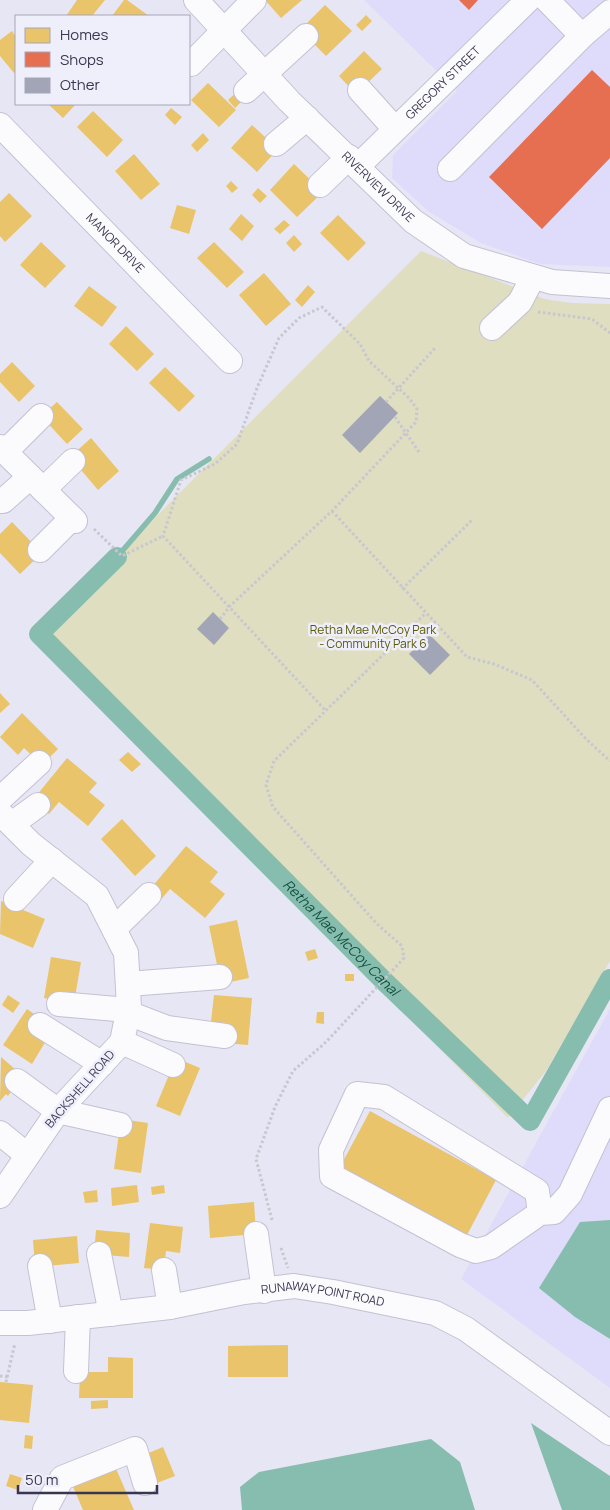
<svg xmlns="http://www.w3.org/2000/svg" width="610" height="1510" font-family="Manrope,sans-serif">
  <rect width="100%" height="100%" fill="#e7e6f5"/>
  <!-- built -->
  <path fill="#dedcfa" d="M 364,0 L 610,0 L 610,267 L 540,264 L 481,243 L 428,211 L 392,178 L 393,155 L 457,91 Z
    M 610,1009 L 610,1388 L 461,1279 Z"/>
  <!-- green -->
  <path fill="#dfdec0" d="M 421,251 L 545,299 L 571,303 L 610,304 L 610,961 L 546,1071 L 508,1118 L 34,639 Z"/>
  <!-- water -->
  <path fill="#87bdae" d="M 610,1220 L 610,1339 L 575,1317 L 539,1288 L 580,1222 Z
    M 531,1423 L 610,1476 L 610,1510 L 562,1510 Z
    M 431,1439 L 460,1462 L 475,1510 L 242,1510 L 240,1487 L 259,1472 Z"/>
  <!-- homes -->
  <path fill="#e9c46a" d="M 77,0 L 105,0 L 92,16 L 66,16 Z
    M 124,0 L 127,0 L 149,16 L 112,16 Z
    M 265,0 L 302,0 L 281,18 Z
    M 325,5 L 352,31 L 326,56 L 300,30 Z
    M 366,15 L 372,21 L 362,31 L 356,25 Z
    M 12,31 L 16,37 L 16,71 L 14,73 L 0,56 L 0,40 Z
    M 364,51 L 382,69 L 356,94 L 339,76 Z
    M 208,83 L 236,110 L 219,127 L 191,100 Z
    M 241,88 L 248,95 L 235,108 L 228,100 Z
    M 48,104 L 76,104 L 63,118 Z
    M 171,108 L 182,117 L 175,125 L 165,115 Z
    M 93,111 L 123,140 L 107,157 L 77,127 Z
    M 252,125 L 278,149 L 257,172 L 231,148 Z
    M 203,133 L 209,140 L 197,152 L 191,145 Z
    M 134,154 L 160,184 L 141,200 L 115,171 Z
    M 294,164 L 323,192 L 297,217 L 270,190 Z
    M 231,181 L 238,188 L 232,193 L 226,186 Z
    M 258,188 L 267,196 L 260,203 L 252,195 Z
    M 9,193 L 32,216 L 5,242 L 0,236 L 0,202 Z
    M 177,205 L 196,210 L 189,234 L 170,228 Z
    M 241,214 L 254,226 L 242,241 L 229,229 Z
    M 338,215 L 366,243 L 348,261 L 320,233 Z
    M 284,220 L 290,225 L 280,234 L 274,229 Z
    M 294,235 L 302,244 L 294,252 L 286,243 Z
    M 41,242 L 66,266 L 45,288 L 20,265 Z
    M 214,242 L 244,272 L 227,288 L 197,258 Z
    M 264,273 L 291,304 L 266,326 L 239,295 Z
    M 308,285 L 315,292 L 302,307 L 295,300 Z
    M 89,286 L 117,307 L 102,327 L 74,306 Z
    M 126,326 L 154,354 L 137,371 L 109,344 Z
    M 12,362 L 35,386 L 19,402 L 0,382 L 0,374 Z
    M 165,367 L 195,396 L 179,412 L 149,383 Z
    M 57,402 L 83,429 L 67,444 L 41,416 Z
    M 91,438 L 119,471 L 98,490 L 70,457 Z
    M 12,522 L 42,553 L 20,574 L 0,553 L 0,534 Z
    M 0,693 L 10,704 L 0,713 Z
    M 22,713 L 58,749 L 42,765 L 24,748 L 18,755 L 0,737 Z
    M 128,752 L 141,764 L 132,772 L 119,760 Z
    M 67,758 L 97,783 L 89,792 L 105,805 L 88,826 L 59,802 L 49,814 L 32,801 Z
    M 122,819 L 156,856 L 135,876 L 101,839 Z
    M 186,846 L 218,872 L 210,882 L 225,894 L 205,918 L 170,889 L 158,903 L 147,893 Z
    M 1,901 L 45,919 L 33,948 L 0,934 Z
    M 237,920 L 249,978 L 221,984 L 209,926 Z
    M 315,949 L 318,958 L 308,961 L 305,952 Z
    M 51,957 L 81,962 L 74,1003 L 44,998 Z
    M 345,974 L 354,974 L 354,981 L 345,981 Z
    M 8,995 L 20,1003 L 13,1013 L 2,1005 Z
    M 214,995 L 252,998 L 248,1045 L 224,1043 L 226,1023 L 211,1022 Z
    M 27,1009 L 43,1020 L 47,1039 L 32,1064 L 3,1045 Z
    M 317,1012 L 324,1012 L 324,1024 L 316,1023 Z
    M 1,1057 L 22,1075 L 8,1096 L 6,1094 L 0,1101 Z
    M 176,1058 L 200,1068 L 180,1116 L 156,1106 Z
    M 370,1111 L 496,1180 L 467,1235 L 340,1167 Z
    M 121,1119 L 148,1123 L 141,1173 L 114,1169 Z
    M 137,1185 L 139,1202 L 112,1206 L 111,1188 Z
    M 164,1185 L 165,1193 L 152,1195 L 151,1187 Z
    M 97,1190 L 98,1202 L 85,1203 L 83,1192 Z
    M 254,1202 L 256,1234 L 210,1238 L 208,1206 Z
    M 150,1223 L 183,1227 L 180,1253 L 166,1251 L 164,1270 L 144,1268 Z
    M 96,1230 L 130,1233 L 129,1257 L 94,1254 Z
    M 77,1236 L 79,1263 L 35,1267 L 33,1240 Z
    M 288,1345 L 288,1377 L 228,1377 L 228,1346 Z
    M 108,1357 L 133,1358 L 133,1398 L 79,1398 L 80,1372 L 108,1372 Z
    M 0,1382 L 33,1385 L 29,1423 L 0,1420 Z
    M 108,1400 L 108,1408 L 91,1409 L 91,1401 Z
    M 25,1435 L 33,1436 L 32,1449 L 24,1448 Z
    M 163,1447 L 175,1476 L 157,1483 L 146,1454 Z
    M 114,1464 L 134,1510 L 83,1510 L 71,1482 Z
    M 10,1474 L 22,1478 L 18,1490 L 6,1486 Z"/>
  <!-- shops -->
  <path fill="#e76f51" d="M 459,0 L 478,0 L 469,10 Z
    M 592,70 L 610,87 L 610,158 L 542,229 L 489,177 Z"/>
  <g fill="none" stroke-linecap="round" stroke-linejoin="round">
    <!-- stream -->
    <path stroke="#87bdae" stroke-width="5.5" d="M 117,557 L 155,513 L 177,479 L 209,459"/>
    <!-- canal -->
    <path stroke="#87bdae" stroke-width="20" id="s1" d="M 117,557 L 39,634 L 384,981 L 530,1121 L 610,979"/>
  </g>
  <!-- building -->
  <path fill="#a2a5b6" d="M 380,396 L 398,413 L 360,453 L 342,435 Z
    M 213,612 L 229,628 L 214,645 L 197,629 Z
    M 429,634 L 450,655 L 430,675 L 409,654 Z"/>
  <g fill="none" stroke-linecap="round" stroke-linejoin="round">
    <defs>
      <g id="minor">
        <path id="s2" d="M 196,0 L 289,101 L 413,221 L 464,256 L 552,282 L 610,286"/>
        <path d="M 547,0 L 582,36 L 610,12"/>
        <path d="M 191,64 L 254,0"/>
        <path d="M 360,90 L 395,129"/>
        <path d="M 246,91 L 306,36"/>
        <path id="s3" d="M 0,125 L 230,361"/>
        <path d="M 276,144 L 307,118"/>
        <path id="s4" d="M 358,166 L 528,0"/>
        <path d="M 450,169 L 582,36"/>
        <path d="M 320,185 L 349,157"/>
        <path d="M 492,328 L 520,302 L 533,277"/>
        <path d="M 0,447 L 75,521"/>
        <path d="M 5,452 L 41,416"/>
        <path d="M 43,490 L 73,461"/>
        <path d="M 0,501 L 3,501 L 30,477"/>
        <path d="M 40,550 L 72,518"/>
        <path d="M 0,799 L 39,763"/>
        <path d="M 0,813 L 31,844 L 97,896 L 126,953 L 129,1007 L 122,1042 L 58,1111 L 0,1196"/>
        <path d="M 12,824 L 38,805"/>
        <path d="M 16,899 L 52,860"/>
        <path d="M 114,929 L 149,895"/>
        <path d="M 128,984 L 220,977"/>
        <path d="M 59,1004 L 128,1010"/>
        <path d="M 128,1013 L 167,1028 L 225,1036"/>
        <path d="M 40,1025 L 102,1064"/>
        <path d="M 122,1042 L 173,1065"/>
        <path d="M 17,1081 L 58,1111 L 120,1125"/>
        <path d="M 0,1133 L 27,1155"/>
        <path d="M 540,1213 L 537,1191 L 384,1097 L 357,1094 L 331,1150 L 332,1176 L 460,1245 L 476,1251 L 491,1247 L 540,1213 L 554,1212 L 570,1194 L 610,1109"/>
        <path d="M 256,1234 L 264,1291"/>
        <path d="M 99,1254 L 111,1314"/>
        <path d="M 40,1266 L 50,1321"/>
        <path d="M 164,1270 L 170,1307"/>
        <path id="s5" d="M 0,1323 L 28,1323 L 170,1307 L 244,1292 L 294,1286 L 333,1292 L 435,1313 L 466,1329 L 610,1433"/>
        <path d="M 76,1371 L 78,1317"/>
        <path d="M 45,1510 L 62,1478 L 135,1449 L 145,1483"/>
      </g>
    </defs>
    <!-- minor casing -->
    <use href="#minor" stroke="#c3c1d3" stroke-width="26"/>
    <!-- path -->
    <path stroke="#c7c7cf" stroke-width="3" stroke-dasharray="2.5 2.5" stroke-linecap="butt" d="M 538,312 L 592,319 L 610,333
      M 386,402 L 435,348
      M 395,417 L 419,452
      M 332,511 L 467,657 L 494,664 L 532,680 L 586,739 L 610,761
      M 94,529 L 122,556 L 163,536
      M 402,589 L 472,520
      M 220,619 L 230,606 L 332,511 L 416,422 L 417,409 L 409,398 L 369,361 L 360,344 L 322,307 L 299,318 L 279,338 L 257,388 L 237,444 L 215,464 L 181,480 L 163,536 L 326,711
      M 272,1220 L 256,1159 L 275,1107 L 293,1071 L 326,1042 L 404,958 L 402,946 L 376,923 L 273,807 L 266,785 L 274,761 L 425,614
      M 281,1248 L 288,1268
      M 0,1376 L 8,1377
      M 6,1382 L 15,1343"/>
    <!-- minor -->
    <use href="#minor" stroke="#fbfbfe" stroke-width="24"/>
  </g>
  <g text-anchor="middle" stroke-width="5" stroke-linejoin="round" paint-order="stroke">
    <!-- street labels -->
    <g font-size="12" fill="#393750" stroke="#efeffc">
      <text dy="4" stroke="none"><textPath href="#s4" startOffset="119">GREGORY STREET</textPath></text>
      <text dy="4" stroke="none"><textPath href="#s2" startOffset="261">RIVERVIEW DRIVE</textPath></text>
      <text dy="4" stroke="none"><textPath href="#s3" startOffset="165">MANOR DRIVE</textPath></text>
      <text transform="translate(80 1089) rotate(-49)" y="4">BACKSHELL ROAD</text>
      <text dy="4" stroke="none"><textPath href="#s5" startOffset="326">RUNAWAY POINT ROAD</textPath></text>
    </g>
    <!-- park labels -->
    <g font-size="12" fill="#5a5804" stroke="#efeffc">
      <text x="373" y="634">Retha Mae McCoy Park<tspan x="373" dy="14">- Community Park 6</tspan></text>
    </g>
    <!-- water labels -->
    <g font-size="14" font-style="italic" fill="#13523f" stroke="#efeffc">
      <text dy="5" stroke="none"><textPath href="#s1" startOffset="538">Retha Mae McCoy Canal</textPath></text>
    </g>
  </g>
  <!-- legend -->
  <rect x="15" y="15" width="175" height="90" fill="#efeffc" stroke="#a6a5b7"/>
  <rect x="25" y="28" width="25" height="15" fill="#e9c46a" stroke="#a6a5b7"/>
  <text x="60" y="40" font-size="15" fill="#393750">Homes</text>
  <rect x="25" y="52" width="25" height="15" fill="#e76f51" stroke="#a6a5b7"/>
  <text x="60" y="65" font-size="15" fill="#393750">Shops</text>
  <rect x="25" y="78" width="25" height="15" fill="#a2a5b6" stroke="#a6a5b7"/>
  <text x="60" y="90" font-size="15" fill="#393750">Other</text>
  <!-- scale -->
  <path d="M18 1485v8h139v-8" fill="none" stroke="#393750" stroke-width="2.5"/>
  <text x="25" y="1485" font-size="15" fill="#393750" stroke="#efeffc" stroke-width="4" paint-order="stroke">50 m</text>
</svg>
